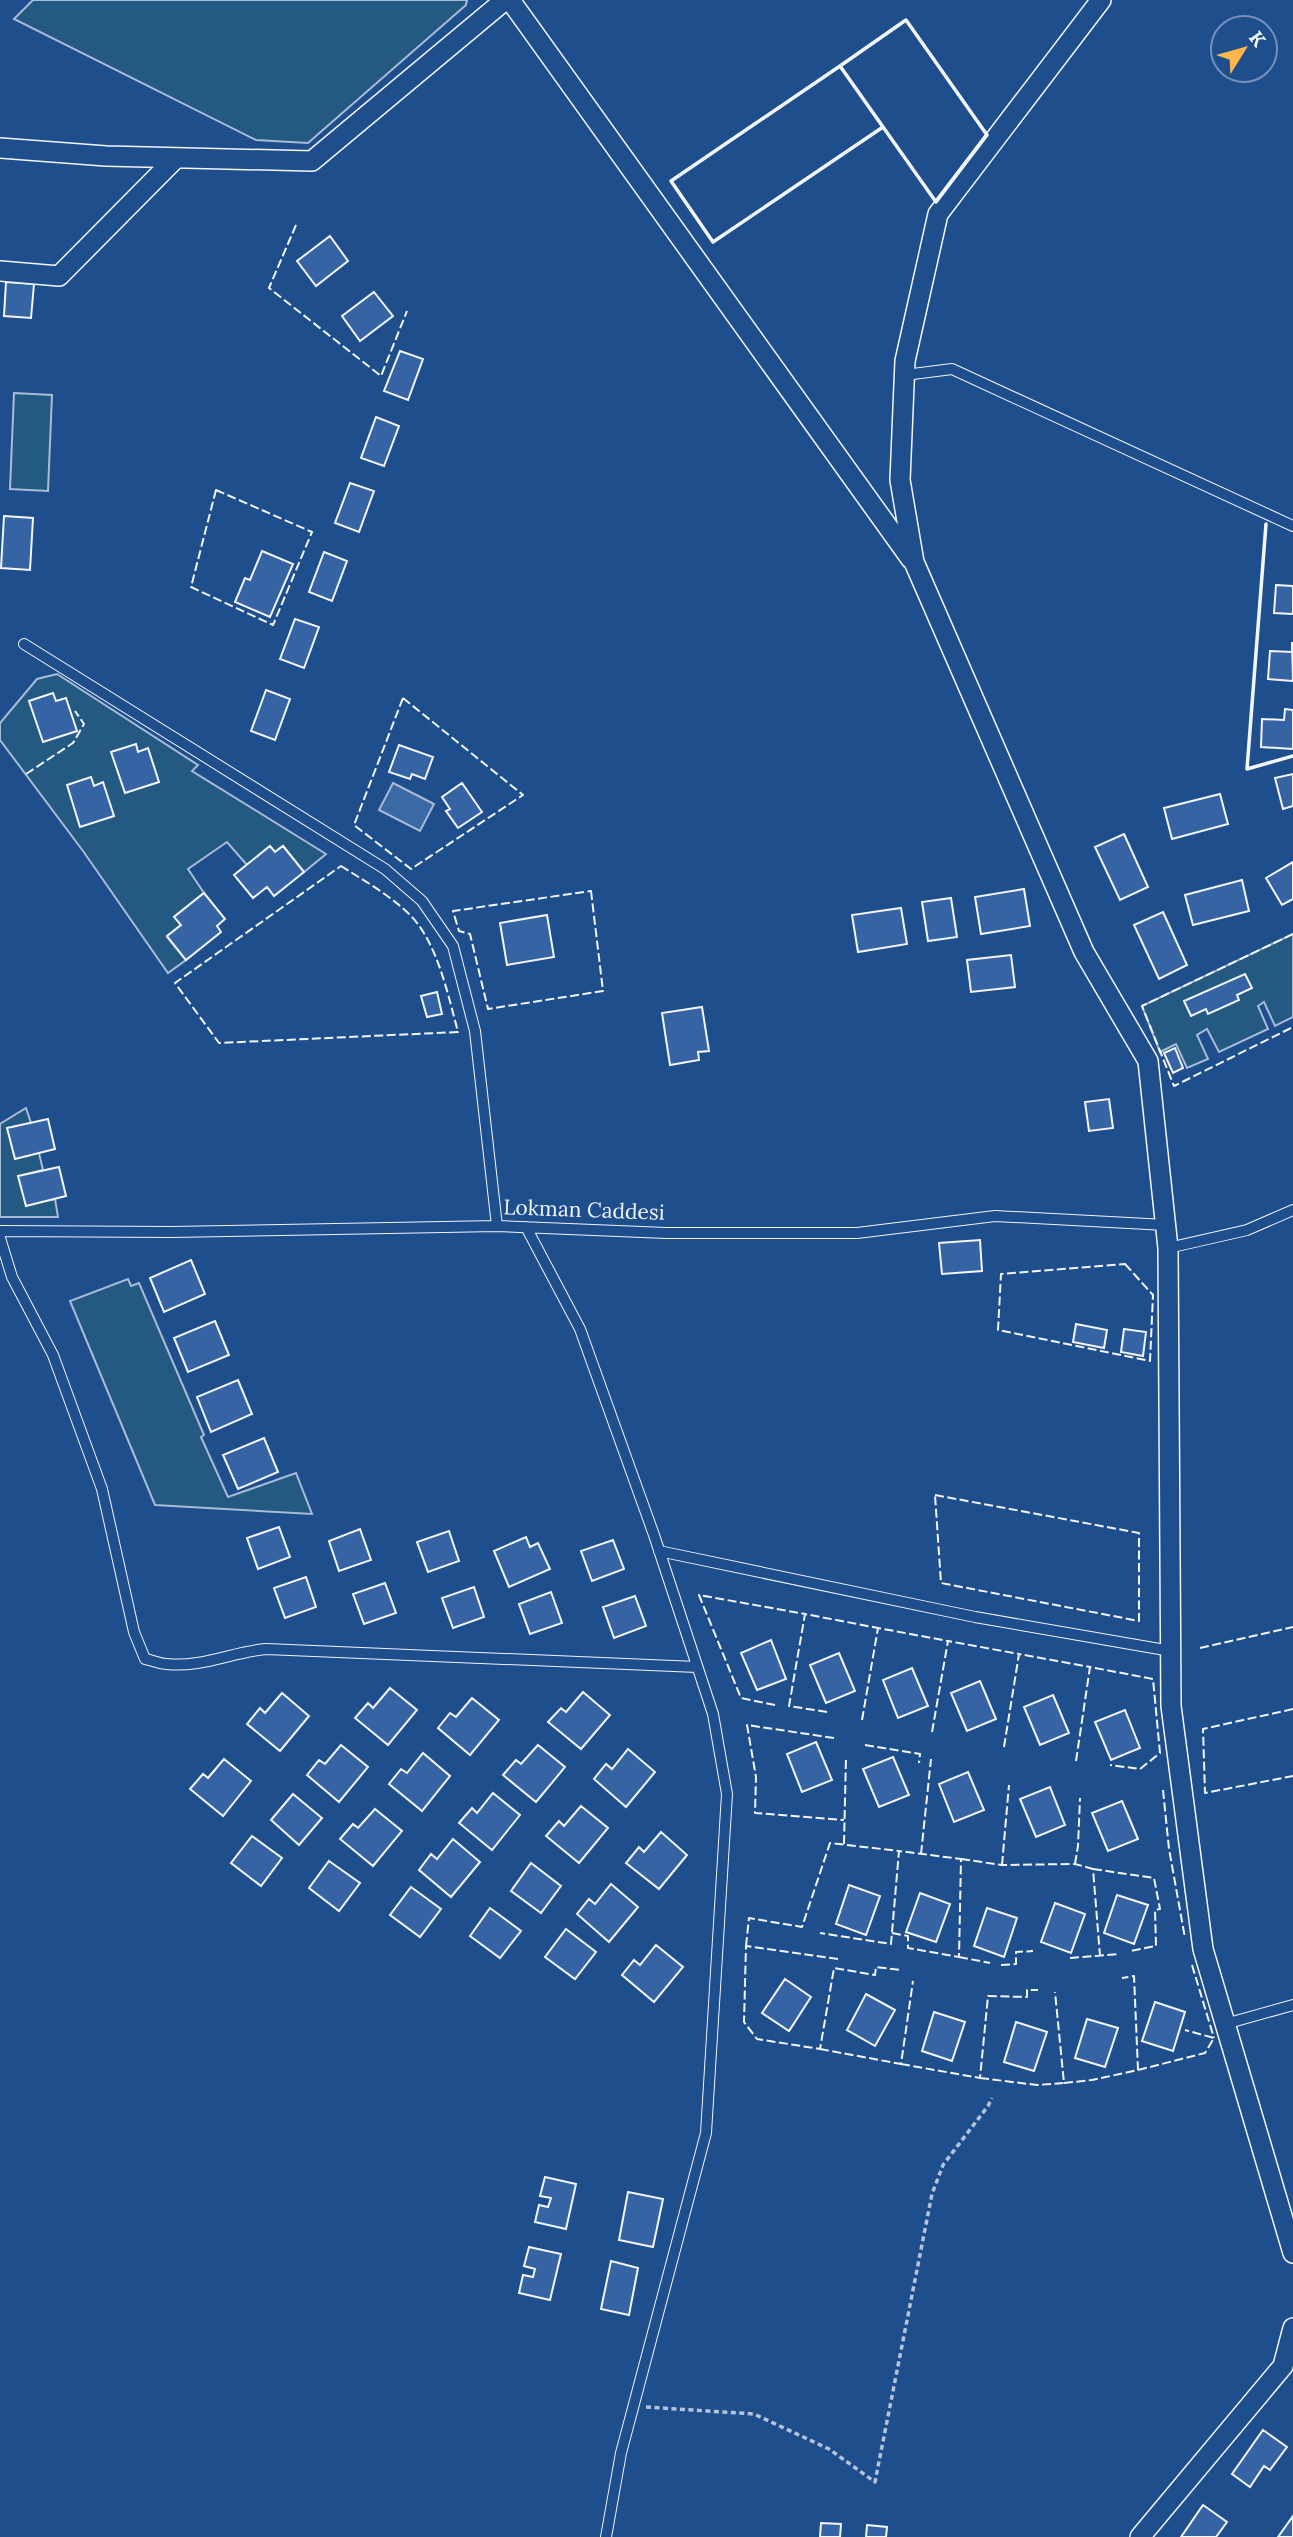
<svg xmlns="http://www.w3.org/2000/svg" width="1293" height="2537" font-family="Lora,serif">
  <rect width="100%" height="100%" fill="#1f4e8c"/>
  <!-- green -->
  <path fill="#245a82" stroke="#a8bbd7" stroke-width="2" d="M 33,0 L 467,0 L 466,5 L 308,143 L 256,140 L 14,19 Z
    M 14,393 L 52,395 L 48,491 L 10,489 Z
    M 57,674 L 198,765 L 192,771 L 326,854 L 304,872 L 283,846 L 275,852 L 247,865 L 227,842 L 188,869 L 204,893 L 175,916 L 181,925 L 167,937 L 186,960 L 168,973 L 83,851 L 0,740 L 0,723 L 37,679 Z
    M 1293,934 L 1293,1017 L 1275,1026 L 1264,1002 L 1258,1006 L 1268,1029 L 1219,1052 L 1207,1029 L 1197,1035 L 1208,1059 L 1187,1068 L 1176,1044 L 1160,1052 L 1142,1006 Z
    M 26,1108 L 31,1123 L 8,1128 L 39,1153 L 43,1170 L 19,1176 L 26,1205 L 55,1199 L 58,1217 L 0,1217 L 0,1124 Z
    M 128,1279 L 131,1286 L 139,1283 L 204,1435 L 201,1437 L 228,1497 L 296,1473 L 312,1514 L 155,1505 L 70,1301 Z"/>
  <!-- water -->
  <path fill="#3b69a3" stroke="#a8bbd7" stroke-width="2" d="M 393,783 L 434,804 L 420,831 L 379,810 Z"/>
  <!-- building -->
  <path fill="#3563a3" stroke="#f2f6ff" stroke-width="2" d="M 330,236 L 348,261 L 316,286 L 297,261 Z
    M 6,282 L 34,284 L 31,318 L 4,316 Z
    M 374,292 L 393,316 L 360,341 L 342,316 Z
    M 400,351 L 423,359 L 408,400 L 384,391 Z
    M 376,417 L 399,426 L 384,466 L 361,458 Z
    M 350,483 L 374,491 L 359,532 L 335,523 Z
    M 4,516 L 33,518 L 30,570 L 1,568 Z
    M 262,551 L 293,564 L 270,617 L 235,602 L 245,578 L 250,580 Z
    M 324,552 L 347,561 L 332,601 L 309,592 Z
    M 1276,585 L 1293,586 L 1293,614 L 1274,613 Z
    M 295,619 L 319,627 L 304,668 L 280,659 Z
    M 1292,642 L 1293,681 L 1268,679 L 1270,651 L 1292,652 Z
    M 266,690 L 290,699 L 275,740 L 251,731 Z
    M 53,693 L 56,701 L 66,698 L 77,731 L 43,742 L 29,701 Z
    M 1285,709 L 1293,710 L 1293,749 L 1261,747 L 1262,719 L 1284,720 Z
    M 136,744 L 138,752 L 148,748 L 159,782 L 125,793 L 111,752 Z
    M 399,745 L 433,757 L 425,779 L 412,774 L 410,779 L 389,772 Z
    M 1293,774 L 1293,806 L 1283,809 L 1275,778 Z
    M 91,777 L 94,786 L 103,782 L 114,816 L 80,827 L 67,785 Z
    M 462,783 L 482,812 L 458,828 L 446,811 L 450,809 L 442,797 Z
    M 1220,794 L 1228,824 L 1172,839 L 1164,808 Z
    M 1124,834 L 1148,887 L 1120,900 L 1095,847 Z
    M 270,846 L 275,852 L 283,846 L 304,872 L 274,896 L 267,887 L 253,898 L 234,875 Z
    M 1293,862 L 1293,899 L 1282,905 L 1266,878 Z
    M 1242,880 L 1249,911 L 1193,925 L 1185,895 Z
    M 1024,889 L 1030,926 L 981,934 L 975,897 Z
    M 204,893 L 225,919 L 217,926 L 221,932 L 186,960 L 167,936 L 181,925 L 174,917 Z
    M 951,898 L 957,937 L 928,941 L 922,902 Z
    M 901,908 L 907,944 L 858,952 L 852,915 Z
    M 1163,912 L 1187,965 L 1159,979 L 1134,925 Z
    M 547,915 L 554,957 L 507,965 L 500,923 Z
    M 1011,955 L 1015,987 L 971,992 L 967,960 Z
    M 1245,974 L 1252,988 L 1237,995 L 1239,1000 L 1208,1014 L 1206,1009 L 1191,1016 L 1184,1001 Z
    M 437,992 L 442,1014 L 427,1017 L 421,996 Z
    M 702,1007 L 709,1051 L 698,1052 L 699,1060 L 670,1065 L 662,1013 Z
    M 1175,1048 L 1183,1068 L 1173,1073 L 1164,1053 Z
    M 1109,1099 L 1113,1128 L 1089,1131 L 1085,1102 Z
    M 48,1119 L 55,1149 L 15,1159 L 7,1128 Z
    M 59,1167 L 66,1196 L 26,1206 L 18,1176 Z
    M 980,1240 L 982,1271 L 942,1274 L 939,1243 Z
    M 191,1260 L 205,1294 L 164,1312 L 150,1278 Z
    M 215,1321 L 229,1355 L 188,1372 L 174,1338 Z
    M 1076,1324 L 1107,1330 L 1104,1348 L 1073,1342 Z
    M 1124,1329 L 1146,1332 L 1143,1356 L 1121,1352 Z
    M 238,1380 L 252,1414 L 211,1432 L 197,1397 Z
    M 264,1438 L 278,1472 L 238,1489 L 223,1455 Z
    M 279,1527 L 290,1557 L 258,1569 L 247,1538 Z
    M 360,1529 L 371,1560 L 339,1571 L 329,1541 Z
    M 449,1531 L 459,1561 L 428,1572 L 417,1542 Z
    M 526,1537 L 530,1547 L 538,1543 L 550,1569 L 509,1587 L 494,1551 Z
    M 613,1540 L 624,1569 L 592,1581 L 581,1551 Z
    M 306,1577 L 316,1607 L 285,1618 L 274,1588 Z
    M 385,1583 L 396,1613 L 364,1624 L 353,1594 Z
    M 474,1587 L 484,1617 L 453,1628 L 442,1598 Z
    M 551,1592 L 562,1623 L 530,1634 L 519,1604 Z
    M 635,1596 L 646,1626 L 614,1638 L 603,1607 Z
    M 771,1640 L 786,1679 L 757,1690 L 741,1653 Z
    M 839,1653 L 855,1691 L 826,1703 L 810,1665 Z
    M 912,1668 L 928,1706 L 898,1718 L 883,1680 Z
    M 980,1681 L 996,1719 L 967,1731 L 951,1693 Z
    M 390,1688 L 417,1710 L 388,1745 L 355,1718 L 368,1703 L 373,1708 Z
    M 583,1692 L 610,1715 L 581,1749 L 548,1722 L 561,1708 L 566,1712 Z
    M 282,1693 L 309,1716 L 280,1751 L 247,1724 L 260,1708 L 265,1713 Z
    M 1053,1695 L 1069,1733 L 1040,1745 L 1024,1707 Z
    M 472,1698 L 499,1720 L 470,1755 L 438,1728 L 450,1713 L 456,1717 Z
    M 1125,1710 L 1140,1748 L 1111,1760 L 1095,1722 Z
    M 816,1742 L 832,1780 L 802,1792 L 787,1754 Z
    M 341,1745 L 368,1767 L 339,1802 L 307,1775 L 319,1760 L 325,1764 Z
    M 538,1745 L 565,1767 L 536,1802 L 503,1775 L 516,1760 L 521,1764 Z
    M 628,1749 L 655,1772 L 626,1807 L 594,1779 L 606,1764 L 612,1769 Z
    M 423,1753 L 450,1776 L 422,1811 L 389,1784 L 401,1769 L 407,1773 Z
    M 893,1757 L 909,1795 L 879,1807 L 863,1769 Z
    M 224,1759 L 251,1781 L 223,1816 L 190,1789 L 203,1774 L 208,1778 Z
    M 968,1772 L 984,1810 L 954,1822 L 939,1784 Z
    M 1050,1787 L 1065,1825 L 1036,1837 L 1020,1799 Z
    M 493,1793 L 520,1815 L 492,1850 L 459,1823 L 472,1808 L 477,1813 Z
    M 293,1794 L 322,1818 L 299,1845 L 271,1820 Z
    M 1122,1801 L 1138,1839 L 1108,1851 L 1092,1813 Z
    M 581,1806 L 608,1828 L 579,1863 L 546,1836 L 559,1821 L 564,1826 Z
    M 375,1809 L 402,1831 L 373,1866 L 340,1839 L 353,1824 L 358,1828 Z
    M 661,1832 L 687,1855 L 659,1889 L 626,1863 L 639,1847 L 644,1852 Z
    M 252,1836 L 282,1858 L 261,1886 L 231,1863 Z
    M 453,1839 L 480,1862 L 451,1897 L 419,1870 L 431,1854 L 437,1859 Z
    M 329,1861 L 360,1883 L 339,1911 L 309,1888 Z
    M 531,1863 L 561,1886 L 541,1913 L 511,1891 Z
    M 611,1884 L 638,1907 L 609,1942 L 577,1914 L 589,1899 L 595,1904 Z
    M 849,1885 L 880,1896 L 866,1935 L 836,1924 Z
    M 411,1887 L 441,1909 L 420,1937 L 390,1915 Z
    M 920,1893 L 950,1904 L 936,1942 L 906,1932 Z
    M 1117,1895 L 1148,1905 L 1134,1944 L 1104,1933 Z
    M 1055,1903 L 1085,1914 L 1071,1953 L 1041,1942 Z
    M 490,1908 L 521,1931 L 500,1958 L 470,1936 Z
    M 987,1908 L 1017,1918 L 1004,1957 L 974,1946 Z
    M 566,1929 L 596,1952 L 575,1979 L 545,1957 Z
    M 656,1945 L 683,1967 L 654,2002 L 622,1975 L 634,1960 L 640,1965 Z
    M 785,1979 L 811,1997 L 789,2031 L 762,2013 Z
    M 866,1994 L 895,2010 L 875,2046 L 847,2030 Z
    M 1155,2002 L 1185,2012 L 1173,2051 L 1142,2041 Z
    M 934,2012 L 965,2022 L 952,2061 L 922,2051 Z
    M 1087,2019 L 1118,2028 L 1105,2067 L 1075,2058 Z
    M 1016,2022 L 1047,2032 L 1034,2071 L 1004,2062 Z
    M 545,2177 L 576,2184 L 566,2229 L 535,2222 L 539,2205 L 548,2207 L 551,2198 L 540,2196 Z
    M 628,2192 L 663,2199 L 653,2247 L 619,2240 Z
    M 529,2247 L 561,2254 L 550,2300 L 519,2293 L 523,2275 L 533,2277 L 535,2269 L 524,2266 Z
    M 611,2261 L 638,2268 L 629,2315 L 601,2309 Z
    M 1263,2430 L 1287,2447 L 1270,2470 L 1264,2466 L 1250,2487 L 1232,2474 Z
    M 1203,2505 L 1227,2522 L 1216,2537 L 1181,2537 Z
    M 1293,2516 L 1293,2537 L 1278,2537 Z
    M 821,2523 L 841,2524 L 840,2537 L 820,2537 Z
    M 867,2525 L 887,2527 L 886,2537 L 866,2537 Z"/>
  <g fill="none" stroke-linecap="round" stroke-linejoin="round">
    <defs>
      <path id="service" d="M 905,375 L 952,369 L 1293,526
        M 24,644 L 385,869 L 422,901 L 453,946 L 475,1031 L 497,1226
        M 526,1227 L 580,1329 L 654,1535 L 713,1714 L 727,1794 L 706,2133 L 621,2453 L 606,2537
        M 0,1231 L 171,1232 L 497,1226 L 666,1233 L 857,1233 L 995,1216 L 1166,1225
        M 0,1238 L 12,1277 L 53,1355 L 102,1489 L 134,1632 L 145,1659 C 152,1660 159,1664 167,1664 C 200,1668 233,1652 266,1649 L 697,1667
        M 1168,1248 L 1247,1230 L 1293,1210
        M 659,1551 L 975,1617 L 1171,1651
        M 1225,2024 L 1293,2005"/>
      <path id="minor" d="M 510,0 L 911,559
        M 1101,0 L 938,214 L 905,361 L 900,480 L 914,562 L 1084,952 L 1148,1061 L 1168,1248 L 1171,1706 L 1203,1949 L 1293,2253
        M 0,148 L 106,156 L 312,161 L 505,0
        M 0,271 L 59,276 L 176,158
        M 1140,2537 L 1283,2366 L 1293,2328"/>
    </defs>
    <!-- service casing -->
    <use href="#service" stroke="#f2f6ff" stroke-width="12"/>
    <!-- minor casing -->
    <use href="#minor" stroke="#f2f6ff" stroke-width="22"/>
    <!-- path -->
    <path stroke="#b3c4dc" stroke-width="3.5" stroke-dasharray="5 3.5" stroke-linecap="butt" d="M 646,2407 L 754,2414 L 829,2449 L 875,2482 L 932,2194 L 943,2165 L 988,2106 L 992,2098"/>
    <!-- service -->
    <use href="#service" stroke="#1f4e8c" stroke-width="10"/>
    <!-- minor -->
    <use href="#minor" stroke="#1f4e8c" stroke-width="19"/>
    <!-- fence -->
    <path stroke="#f2f6ff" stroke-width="2" stroke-dasharray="9 3.5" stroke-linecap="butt" d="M 296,225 L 269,288 L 381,376 L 407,311
      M 216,490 L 312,532 L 273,625 L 191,587 Z
      M 403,698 L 523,795 L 411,869 L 354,825 Z
      M 26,774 L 73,743 L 84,724 L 75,711
      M 341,866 C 363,880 388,894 408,913 C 437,940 448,995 458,1032 L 219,1043 L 175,983 Z
      M 591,891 L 603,991 L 488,1009 L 470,934 L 459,931 L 453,911 Z
      M 1293,934 L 1142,1006 L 1174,1086 L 1293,1027
      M 1125,1264 L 1153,1295 L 1150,1361 L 998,1330 L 1001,1274 Z
      M 935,1495 L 1139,1533 L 1139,1621 L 941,1583 Z
      M 1200,1648 L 1293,1627
      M 775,1705 L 741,1698 L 699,1595 L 805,1614
      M 1293,1709 L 1203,1729 L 1205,1793 L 1293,1776
      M 827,1712 L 789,1706 L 805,1614 L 878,1628
      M 862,1720 L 878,1628 L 948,1641
      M 932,1732 L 948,1641 L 1019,1654
      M 834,1738 L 747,1725 L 756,1777 L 755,1813 L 844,1820
      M 865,1745 L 920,1754 L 919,1763
      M 1004,1747 L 1019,1654 L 1090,1667
      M 1076,1761 L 1090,1667 L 1153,1679 L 1160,1753 L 1140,1769 L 1110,1765
      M 1163,1790 L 1169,1849 L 1185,1938
      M 844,1844 L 846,1757
      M 921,1854 L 931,1759
      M 961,1859 L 1002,1865 L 1075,1864 L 1093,1869 L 1100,1956
      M 1075,1864 L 1078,1846 L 1080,1798
      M 1002,1865 L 1009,1785
      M 1093,1869 L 1154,1878 L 1160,1909 L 1155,1910 L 1156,1946 L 1130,1951
      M 892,1933 L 908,1936 L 908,1948 L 959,1957 L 961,1859 L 899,1851
      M 746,1946 L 749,1918 L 802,1927 L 830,1843 L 899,1851 L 891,1944 L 820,1933
      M 959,1957 L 990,1963
      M 1070,1958 L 1119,1954
      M 838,1959 L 746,1946 L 744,2022 L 757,2039 L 820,2049 L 834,1968 L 875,1975 L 876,1967 L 901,1970
      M 1001,1965 L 1016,1964 L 1016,1952 L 1033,1951
      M 1192,1965 L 1214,2038
      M 820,2049 L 901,2064 L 913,1981
      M 901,2064 L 980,2078 L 988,1996 L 1027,1997 L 1027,1990 L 1038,1990
      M 1138,2070 L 1205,2053 L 1214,2038 L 1185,2030
      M 980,2078 L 1037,2085 L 1064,2083 L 1055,1992
      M 1064,2083 L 1092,2080 L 1138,2070 L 1134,1976 L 1122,1978"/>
    <!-- wall -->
    <path stroke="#f2f6ff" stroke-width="3.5" d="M 906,20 L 987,135 L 936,202 L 840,66 Z
      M 840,66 L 883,127 L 713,242 L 671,181 Z
      M 1266,524 L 1247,769 L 1293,756"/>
  </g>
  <g text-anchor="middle" stroke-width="5" stroke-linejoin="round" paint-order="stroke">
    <!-- street labels -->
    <g font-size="21" fill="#f2f6ff" stroke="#1f4e8c">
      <text transform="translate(584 1210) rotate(2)" y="7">Lokman Caddesi</text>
    </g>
  </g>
  <!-- north arrow -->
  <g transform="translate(1244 49) rotate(53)"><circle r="33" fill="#1f4e8c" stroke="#7391ba" stroke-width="2"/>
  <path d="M0-5L12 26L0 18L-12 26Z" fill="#ffb74d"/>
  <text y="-10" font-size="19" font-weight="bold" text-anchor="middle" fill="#f2f6ff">K</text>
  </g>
</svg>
